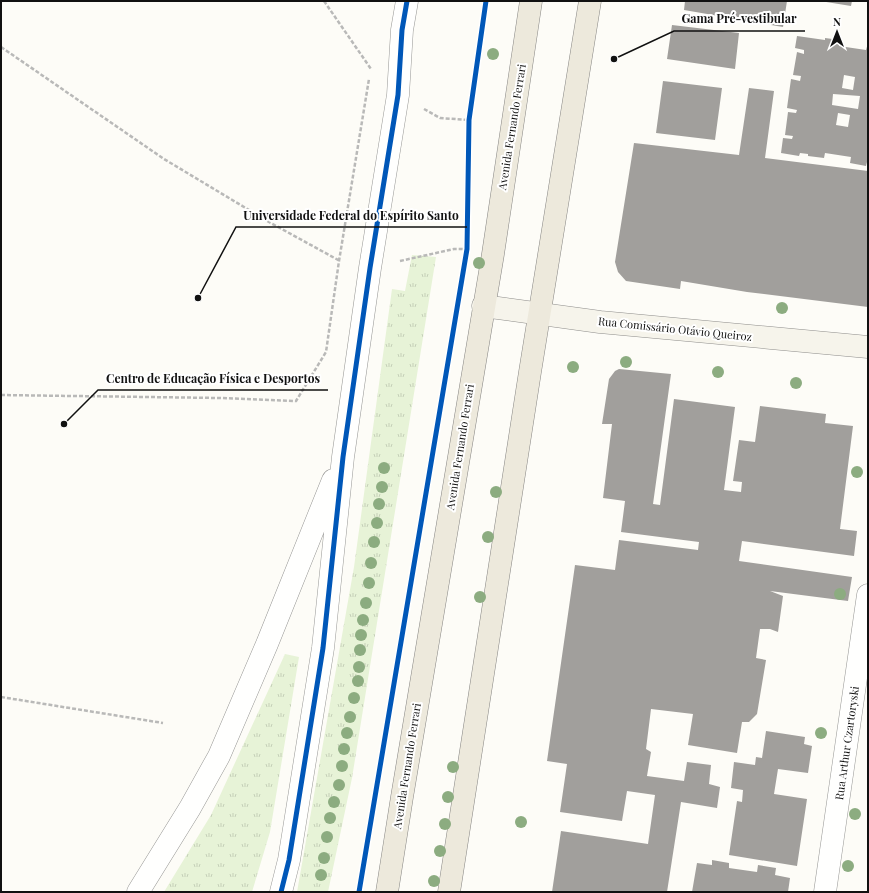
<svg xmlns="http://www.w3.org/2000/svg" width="869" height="893" font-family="'Playfair Display',serif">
  <defs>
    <pattern id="grass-tufts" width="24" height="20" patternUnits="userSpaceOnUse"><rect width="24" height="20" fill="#e7f3d7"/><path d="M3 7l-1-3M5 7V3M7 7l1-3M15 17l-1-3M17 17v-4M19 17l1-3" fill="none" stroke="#c5cfb8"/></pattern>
  </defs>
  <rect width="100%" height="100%" fill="#fdfcf7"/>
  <!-- grass -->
  <path fill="url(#grass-tufts)" d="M 412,255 L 436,257 L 352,778 L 328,892 L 297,892 L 354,567 L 392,289 L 405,291 Z
    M 285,654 L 299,657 L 270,832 L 252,892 L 164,892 L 211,815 Z"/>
  <!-- building -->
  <path fill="#a19f9c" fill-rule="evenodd" d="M 685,1 L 787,1 L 783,27 L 684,10 Z
    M 820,1 L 852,1 L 851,6 Z
    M 672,25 L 739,33 L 735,69 L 667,59 Z
    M 797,36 L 825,40 L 825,38 L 840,40 L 839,46 L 866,50 L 868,43 L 868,162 L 867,162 L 866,166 L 850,163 L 851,157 L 825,153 L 824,158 L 808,156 L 808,154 L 800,153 L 799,156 L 781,153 L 783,138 L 792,139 L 793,136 L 785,135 L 788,112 L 796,113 L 797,110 L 787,108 L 791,79 L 800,81 L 801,76 L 793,75 L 797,52 L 804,54 L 804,50 L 795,48 ZM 844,75 L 855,77 L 853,90 L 842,88 ZM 833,94 L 860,96 L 858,109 L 832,105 ZM 838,113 L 850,115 L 848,127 L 836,125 Z
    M 663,81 L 722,88 L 715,140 L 656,133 Z
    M 749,88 L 774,91 L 765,158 L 868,171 L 868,307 L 747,292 L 681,281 L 680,289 L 626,281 L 618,272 L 615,262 L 634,143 L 739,155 Z
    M 619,369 L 671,374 L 653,504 L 660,505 L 674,399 L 735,407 L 724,490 L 741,492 L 742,482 L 733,481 L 739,440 L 755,442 L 760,406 L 826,414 L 825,423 L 853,426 L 840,529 L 857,531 L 854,556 L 742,541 L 739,561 L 852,577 L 848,601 L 770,591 L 783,596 L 778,632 L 770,629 L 760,629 L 756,658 L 766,660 L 757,714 L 749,722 L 742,722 L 737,753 L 688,745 L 693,714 L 651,709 L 646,749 L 651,752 L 647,776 L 684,781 L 687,762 L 711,765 L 709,784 L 720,787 L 717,808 L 681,802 L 667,892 L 552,892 L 561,831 L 648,844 L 655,795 L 627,791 L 622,821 L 560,812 L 567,764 L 547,761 L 575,565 L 615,570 L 619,540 L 698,550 L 699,542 L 621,532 L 625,501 L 603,498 L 612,424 L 602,424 L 609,379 L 615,371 Z
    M 766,731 L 805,737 L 804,744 L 812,746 L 808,773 L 778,769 L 774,794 L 807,799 L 797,866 L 729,855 L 737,801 L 742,802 L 743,790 L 731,788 L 734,762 L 755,765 L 756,757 L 762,758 Z
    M 712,860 L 729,863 L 729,868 L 757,872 L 758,865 L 776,868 L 775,875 L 790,878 L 788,892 L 692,892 L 697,863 L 712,865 Z"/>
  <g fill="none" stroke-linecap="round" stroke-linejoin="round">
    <defs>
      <path id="street" d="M 138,892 L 190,808 L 219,756 L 267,644 L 333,480
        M 281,892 L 289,860 L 323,648 L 343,457 L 370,268 L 398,95 L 402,30 L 407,1
        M 825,892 L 868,595"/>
      <path id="secondary" d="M 483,306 L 600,322 L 868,347"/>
      <path id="primary" d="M 387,892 L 402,797 L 493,254 L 531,1
        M 449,892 L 530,372 L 590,1"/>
    </defs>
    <!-- street casing -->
    <use href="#street" stroke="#979795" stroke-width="23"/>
    <!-- secondary casing -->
    <use href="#secondary" stroke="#8e8d8b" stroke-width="23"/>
    <!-- primary casing -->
    <use href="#primary" stroke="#858482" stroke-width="23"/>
    <!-- path -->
    <path stroke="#b9b9b8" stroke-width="2.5" stroke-dasharray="4 2" stroke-linecap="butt" d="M 324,1 L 371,69
      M 1,47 L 164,159 L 269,222 L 340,261
      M 424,109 L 440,118 L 469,120
      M 400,261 L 454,249 L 465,249
      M 1,395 L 220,398 L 296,401 L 326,352 L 339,261 L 369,79
      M 1,697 L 163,723"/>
    <!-- street -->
    <use href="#street" stroke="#fffffe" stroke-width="22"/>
    <!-- secondary -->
    <use href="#secondary" stroke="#f6f4eb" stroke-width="22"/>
    <!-- primary -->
    <use href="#primary" stroke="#ede9dc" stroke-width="22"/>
    <defs>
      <path id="cycleway" d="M 281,892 L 289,860 L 323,648 L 343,457 L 370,268 L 398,95 L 402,30 L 407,1
        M 359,892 L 467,249 L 469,120 L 486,1"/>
    </defs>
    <!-- cycleway casing -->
    <use href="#cycleway" stroke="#fff" stroke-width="8"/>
    <!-- cycleway -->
    <use href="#cycleway" stroke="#0057b8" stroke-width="5"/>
  </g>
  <!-- trees -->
  <g fill="#8cac80">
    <circle cx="493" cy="54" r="6"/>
    <circle cx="479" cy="263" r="6"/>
    <circle cx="782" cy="308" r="6"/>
    <circle cx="626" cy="362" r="6"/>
    <circle cx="573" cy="367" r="6"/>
    <circle cx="718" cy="372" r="6"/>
    <circle cx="796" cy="383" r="6"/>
    <circle cx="384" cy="468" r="6"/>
    <circle cx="857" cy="472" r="6"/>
    <circle cx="382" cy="487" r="6"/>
    <circle cx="496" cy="492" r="6"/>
    <circle cx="379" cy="504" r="6"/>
    <circle cx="377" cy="523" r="6"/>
    <circle cx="488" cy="537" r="6"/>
    <circle cx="374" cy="542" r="6"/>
    <circle cx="371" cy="563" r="6"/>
    <circle cx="369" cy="583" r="6"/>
    <circle cx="840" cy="594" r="6"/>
    <circle cx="480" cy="597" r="6"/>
    <circle cx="366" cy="603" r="6"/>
    <circle cx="363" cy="620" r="6"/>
    <circle cx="361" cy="635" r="6"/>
    <circle cx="360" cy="650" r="6"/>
    <circle cx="359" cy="667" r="6"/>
    <circle cx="358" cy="681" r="6"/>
    <circle cx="354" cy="698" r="6"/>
    <circle cx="350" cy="717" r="6"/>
    <circle cx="347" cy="733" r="6"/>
    <circle cx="821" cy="733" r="6"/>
    <circle cx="344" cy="749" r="6"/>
    <circle cx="342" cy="766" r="6"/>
    <circle cx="453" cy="767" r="6"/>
    <circle cx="339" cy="785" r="6"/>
    <circle cx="448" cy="797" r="6"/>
    <circle cx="334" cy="802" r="6"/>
    <circle cx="855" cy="814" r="6"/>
    <circle cx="330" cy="818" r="6"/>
    <circle cx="521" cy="822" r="6"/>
    <circle cx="445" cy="824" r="6"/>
    <circle cx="327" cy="837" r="6"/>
    <circle cx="440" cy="851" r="6"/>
    <circle cx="324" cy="858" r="6"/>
    <circle cx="848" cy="866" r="6"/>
    <circle cx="321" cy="875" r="6"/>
    <circle cx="434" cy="881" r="6"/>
  </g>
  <g text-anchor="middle" stroke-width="4" stroke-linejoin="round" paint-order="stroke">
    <!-- street labels -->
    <g font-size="11" fill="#111" stroke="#fff">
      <text transform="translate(512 127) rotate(-81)" y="4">Avenida Fernando Ferrari</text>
      <text transform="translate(675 329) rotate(6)" y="4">Rua Comissário Otávio Queiroz</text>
      <text transform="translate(460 447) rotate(-81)" y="4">Avenida Fernando Ferrari</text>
      <text transform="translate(847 743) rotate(-82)" y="4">Rua Arthur Czartoryski</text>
      <text transform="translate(407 766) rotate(-81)" y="4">Avenida Fernando Ferrari</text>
    </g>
  </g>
  <!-- callouts -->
  <path fill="none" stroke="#111" stroke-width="1.5" d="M614 59L674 31H805M198 298L236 227H467M64 424L98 390H328"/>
  <g fill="#111" stroke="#fff" stroke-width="1.5">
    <circle cx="614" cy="59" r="4"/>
    <circle cx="198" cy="298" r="4"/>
    <circle cx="64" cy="424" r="4"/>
  </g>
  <g font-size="12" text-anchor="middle" font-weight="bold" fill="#111" stroke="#fff" stroke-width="4" stroke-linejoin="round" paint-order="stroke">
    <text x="739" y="23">Gama Pré-vestibular</text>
    <text x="351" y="220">Universidade Federal do Espírito Santo</text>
    <text x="213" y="383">Centro de Educação Física e Desportos</text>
  </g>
  <!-- border -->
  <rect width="869" height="893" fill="none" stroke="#111111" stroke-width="4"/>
  <!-- north arrow -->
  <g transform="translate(837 32)" stroke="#ffffff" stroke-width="3" paint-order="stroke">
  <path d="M0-3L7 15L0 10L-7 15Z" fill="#111111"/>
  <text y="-6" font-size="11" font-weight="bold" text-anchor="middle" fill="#111111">N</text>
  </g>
</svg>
